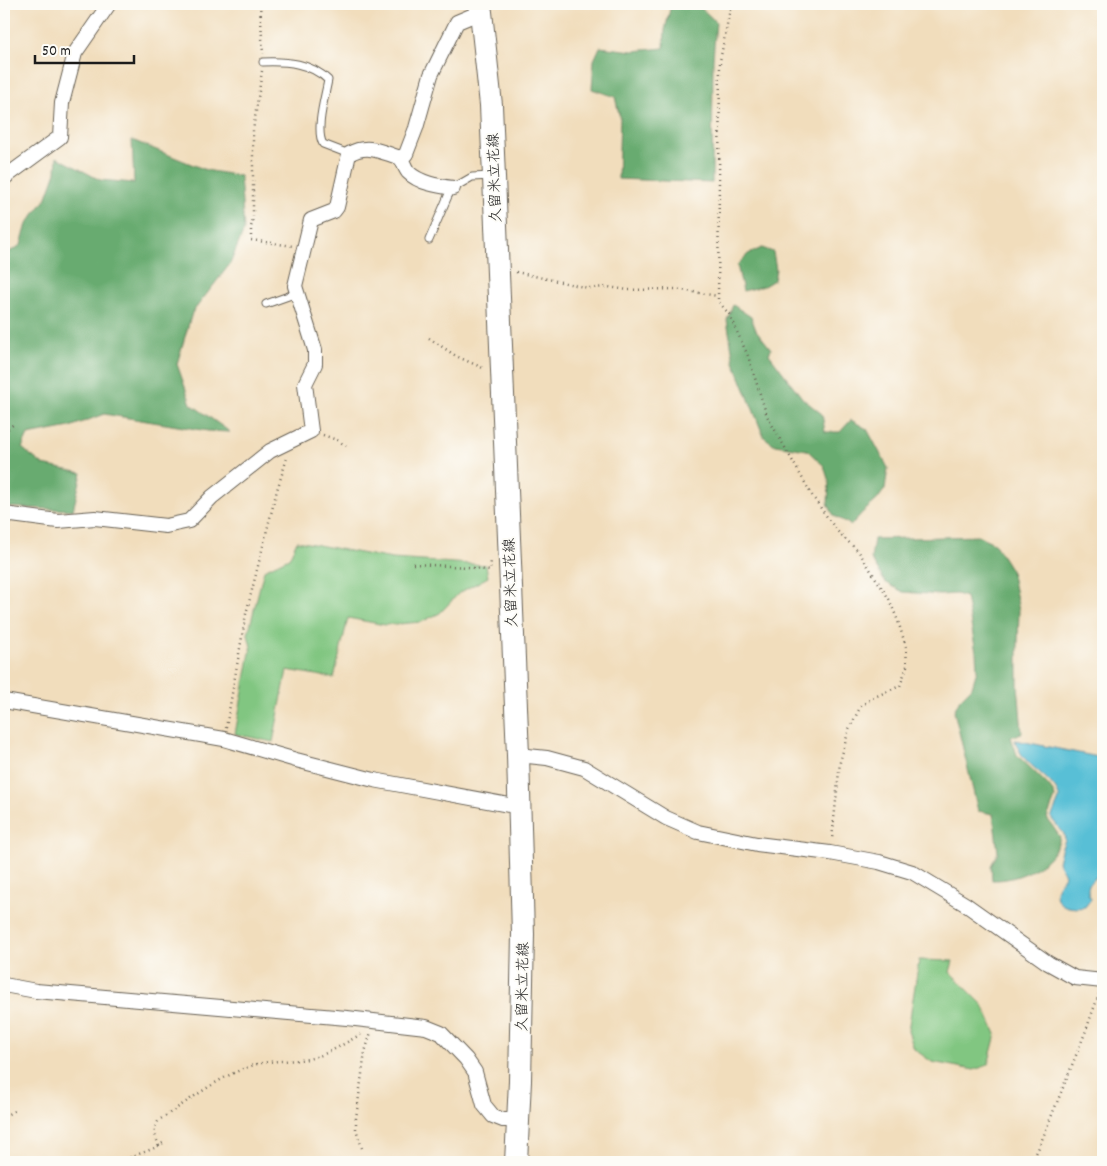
<svg xmlns="http://www.w3.org/2000/svg" width="1107" height="1166" font-family="Dekko,'Klee One',sans-serif">
  <rect width="100%" height="100%" fill="#fdfcf7"/>
  <filter id="ink" filterUnits="userSpaceOnUse"><feTurbulence type="fractalNoise" baseFrequency=".02" numOctaves="2"/><feDisplacementMap in="SourceGraphic" scale="10" xChannelSelector="R" yChannelSelector="G"/><feConvolveMatrix kernelMatrix="1 2 1 2 8 2 1 2 1" color-interpolation-filters="sRGB"/></filter>
  <filter id="wash" filterUnits="userSpaceOnUse"><feTurbulence type="fractalNoise" baseFrequency=".0096" numOctaves="4" result="noise"/><feDisplacementMap in="SourceGraphic" scale="20" xChannelSelector="R" yChannelSelector="G"/><feGaussianBlur stdDeviation="1.12" result="paint"/><feColorMatrix in="noise" values="0 0 0 0 0 0 0 0 0 0 0 0 0 0 0 0 0 1.4 0 .05"/><feComposite in="paint" operator="in"/></filter>
  <g filter="url(#wash)">
    <rect width="100%" height="100%" fill="#f1ddbc"/>
    <!-- green -->
    <path fill="#81c681" stroke="#4e714e" d="M 297,541 L 392,559 L 486,565 L 488,577 L 459,593 L 440,613 L 421,622 L 385,625 L 348,618 L 334,678 L 287,670 L 273,742 L 235,734 L 251,647 L 248,634 L 264,570 L 289,558 Z
      M 919,960 L 953,961 L 950,972 L 983,1005 L 996,1034 L 988,1065 L 974,1070 L 932,1062 L 914,1049 L 908,1031 Z"/>
    <!-- forest -->
    <path fill="#68ab6f" stroke="#426446" d="M 671,5 L 701,8 L 716,22 L 713,59 L 712,183 L 618,179 L 620,118 L 615,97 L 592,89 L 594,60 L 600,47 L 633,51 L 664,48 L 665,30 Z
      M 132,140 L 206,170 L 240,176 L 244,230 L 230,264 L 192,313 L 177,364 L 191,404 L 230,432 L 208,431 L 104,414 L 70,427 L 28,435 L 22,448 L 43,465 L 82,473 L 73,510 L 4,507 L 4,255 L 21,245 L 27,224 L 47,197 L 56,172 L 57,157 L 100,180 L 134,183 Z
      M 762,248 L 773,252 L 776,269 L 774,280 L 764,286 L 743,291 L 737,265 L 748,254 Z
      M 733,305 L 751,317 L 756,330 L 771,349 L 769,354 L 803,399 L 822,414 L 825,432 L 840,432 L 851,420 L 867,429 L 888,468 L 885,489 L 877,500 L 862,513 L 851,525 L 834,516 L 828,504 L 829,482 L 824,466 L 807,450 L 775,445 L 764,437 L 734,362 L 727,320 Z
      M 979,536 L 994,543 L 1011,570 L 1019,610 L 1018,643 L 1018,685 L 1022,733 L 1011,737 L 1017,755 L 1048,785 L 1054,793 L 1055,798 L 1047,818 L 1060,837 C 1054,865 1018,881 992,880 L 991,866 L 998,852 L 993,814 L 978,811 L 954,711 L 960,699 L 972,687 L 977,670 L 976,652 L 966,597 L 956,594 L 940,595 L 903,592 L 885,582 L 871,559 L 874,539 Z"/>
    <!-- water -->
    <path fill="#58bfd6" stroke="#3a6e79" d="M 1015,740 L 1103,758 L 1103,874 C 1096,876 1087,882 1088,891 C 1088,894 1090,896 1091,899 L 1085,907 C 1074,909 1056,908 1056,893 C 1056,886 1062,881 1065,875 L 1058,862 L 1061,850 L 1065,840 L 1064,834 L 1051,818 C 1053,813 1058,803 1059,799 C 1061,787 1034,769 1027,761 C 1021,755 1017,747 1015,740 Z"/>
  </g>
  <g filter="url(#ink)">
    <g fill="none" stroke-linecap="round" stroke-linejoin="round">
      <defs>
        <path id="lane" d="M 263,62 C 287,61 311,63 328,80 C 325,97 315,130 323,144 L 349,154
          M 429,240 L 448,196 L 453,188 L 472,177 L 492,176
          M 266,304 L 297,293"/>
        <path id="street" d="M 401,158 C 403,162 405,168 408,172 C 419,183 438,186 453,188
          M 4,178 L 60,137 L 62,103 L 75,53 L 109,4
          M 4,514 L 58,521 L 95,518 L 166,526 L 189,521 L 212,497 L 270,451 L 311,431 L 305,384 L 315,364 L 315,350 L 295,286 L 311,220 L 334,211 L 337,207 L 349,154 C 368,143 381,152 401,158 L 406,154 L 416,128 L 431,75 L 457,22 L 481,12
          M 4,701 L 224,739 L 296,760 L 374,780 L 520,807
          M 518,755 L 547,758 L 584,768 L 666,818 L 698,832 L 757,844 L 830,853 L 879,862 L 912,872 L 965,904 L 1048,963 L 1075,978 L 1103,981
          M 4,985 L 36,991 L 347,1018 L 426,1027 L 441,1033 L 466,1059 L 475,1072 L 484,1105 L 493,1116 L 503,1120 L 518,1120"/>
        <path id="primary" d="M 479,4 L 481,12 L 491,105 L 518,755 L 523,934 L 520,1081 L 516,1162"/>
      </defs>
      <!-- lane casing -->
      <use href="#lane" stroke="#676054" stroke-width="9"/>
      <!-- street casing -->
      <use href="#street" stroke="#676054" stroke-width="16"/>
      <!-- primary casing -->
      <use href="#primary" stroke="#676054" stroke-width="24"/>
      <!-- path -->
      <path stroke="#676054" stroke-width="2.5" stroke-dasharray="1 4" stroke-linecap="butt" d="M 260,4 L 263,54
        M 731,4 L 720,61 L 718,301 L 729,314 L 748,356 L 767,416 L 813,497 L 837,531 L 859,552 L 889,599 L 898,621 L 906,647 L 907,666 L 900,686 L 872,698 L 861,706 L 849,729 L 840,762 L 832,839
        M 262,71 L 253,131 L 253,219 L 251,227 L 251,240 L 293,246
        M 516,272 L 588,288 L 608,287 L 628,290 L 675,289 L 718,296
        M 429,338 L 456,356 L 485,369
        M 4,432 L 15,423
        M 323,435 L 337,440 L 348,447
        M 413,564 L 468,567 L 490,571 L 491,560
        M 226,728 L 246,614 L 277,490 L 287,458
        M 4,1116 L 14,1111
        M 159,1146 C 155,1135 152,1129 159,1120 C 189,1101 218,1077 251,1066 C 270,1059 289,1062 308,1059 C 328,1055 345,1043 363,1033
        M 362,1148 L 356,1129 L 356,1118 L 365,1052 L 371,1032
        M 121,1162 C 134,1154 150,1152 163,1143
        M 1032,1162 L 1039,1147 L 1085,1033 L 1099,994"/>
      <!-- lane -->
      <use href="#lane" stroke="#fff" stroke-width="7"/>
      <!-- street -->
      <use href="#street" stroke="#fff" stroke-width="14"/>
      <!-- primary -->
      <use href="#primary" stroke="#fff" stroke-width="22"/>
    </g>
  </g>
  <g text-anchor="middle" stroke-width="4" stroke-linejoin="round" paint-order="stroke">
    <!-- street labels -->
    <g font-size="15" fill="#1c1c1c" stroke="#fdfcf7">
      <text transform="translate(494 178) rotate(-92)" y="5">久留米立花線</text>
      <text transform="translate(510 583) rotate(-92)" y="5">久留米立花線</text>
      <text transform="translate(522 987) rotate(-89)" y="5">久留米立花線</text>
    </g>
  </g>
  <!-- margin -->
  <rect width="1107" height="1166" fill="none" stroke="#fdfcf7" stroke-width="20"/>
  <!-- scale -->
  <path d="M35 55v8h99v-8" fill="none" stroke="#1c1c1c" stroke-width="2.5"/>
  <text x="42" y="55" font-size="15" fill="#1c1c1c" stroke="#fdfcf7" stroke-width="4" paint-order="stroke">50 m</text>
</svg>
